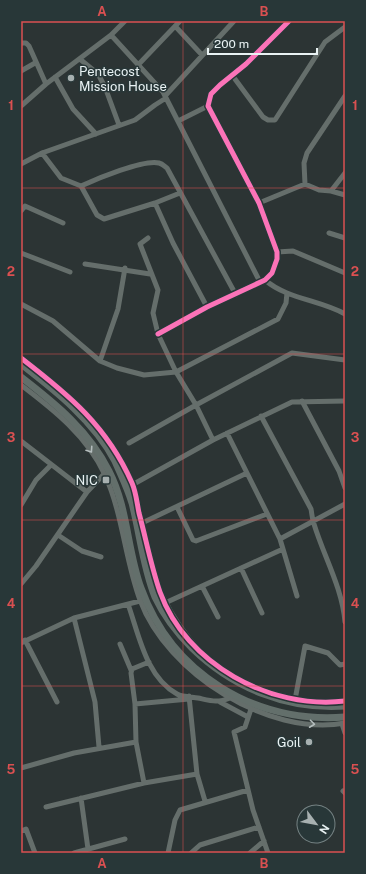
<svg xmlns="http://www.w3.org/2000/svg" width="366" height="874" font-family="'Public Sans',sans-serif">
  <rect width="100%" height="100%" fill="#2c3434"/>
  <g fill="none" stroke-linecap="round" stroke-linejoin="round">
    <!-- minor -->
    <path stroke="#656e6b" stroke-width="5" d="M 175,26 L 202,55
      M 111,35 L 163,92 L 260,282
      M 21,43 L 26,43 L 29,46 L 46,84
      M 81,60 L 98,74 L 105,87 L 119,125
      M 138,65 L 180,21
      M 21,71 L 35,63
      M 232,75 L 263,117 L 268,120 L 275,120 L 325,42 L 345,27
      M 55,77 L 73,109 L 96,134
      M 165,96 L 234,21
      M 21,106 L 46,84 L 111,35 L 125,21
      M 178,121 L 208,106
      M 42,153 L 61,178 L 81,186 C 96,179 144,159 159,163 C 163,164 164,166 167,168 L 236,295
      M 21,164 L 42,153 L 135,120 L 155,105 L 166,98
      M 305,184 L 304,163 L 307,153 L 345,96
      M 81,186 L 97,215 L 104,219 L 155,203 L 180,193
      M 331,191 L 345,173
      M 155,203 L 173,243 L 207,307
      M 259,203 L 305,184 L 319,190 L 331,191 L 345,195
      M 21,211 L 25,206 L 63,223
      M 329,233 L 345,238
      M 148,238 L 140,244 L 158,290 L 153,313 L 158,334 L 176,372 L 196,405 L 213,440
      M 277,252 L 293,251 L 345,273
      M 21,253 L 70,272
      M 85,264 L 150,274
      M 265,280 C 287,299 320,300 345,314
      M 21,304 L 53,321 L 100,361 L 117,368 L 144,375 L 176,372 L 278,319 L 286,303 L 287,293
      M 158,334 L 207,307 L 265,280 L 272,273 L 277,259 L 277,252 L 259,203 L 208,106 L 211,94 L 220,85 L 246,64 L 289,21
      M 21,358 C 68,394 108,428 132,484 C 138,499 140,518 144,534 C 155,584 166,614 201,652
      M 100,361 L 118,309 L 125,268
      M 21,385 C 54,410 87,436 105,475 C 123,515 125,560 140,600 C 167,673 268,737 345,723
      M 302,401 L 339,471 L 345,488
      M 261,416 L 311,509 C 312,514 312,519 314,524 C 324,557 342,587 345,622
      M 227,433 L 280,539 L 297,596
      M 21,441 L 87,492
      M 129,443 L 196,405 L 292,353 L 345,360
      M 132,485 L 213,440 L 292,402 L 345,401
      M 21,505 L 36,480 L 51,465
      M 177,507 L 193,540 L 196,541 L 267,514
      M 142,523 L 247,473
      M 58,535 L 82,551 L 101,557
      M 280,539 L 345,504
      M 241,568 L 262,613
      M 21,584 L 36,566 L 87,492 L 104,474
      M 202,586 L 218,617
      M 165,603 L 283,549
      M 128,604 C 139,635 146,677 177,694 C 182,697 192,697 198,698 C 212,701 217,703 230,698
      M 74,618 L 95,702 L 99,747
      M 25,640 L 57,702
      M 21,643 L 74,618 L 140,601
      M 120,644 L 131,670
      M 265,691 C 291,699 318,705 345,701
      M 189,696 L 197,774 L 205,801
      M 295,700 L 305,646 L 328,653 L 340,665 L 345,664
      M 220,702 L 248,717
      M 135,704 L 189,699
      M 251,709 L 245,727 L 234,732 L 253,810 L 268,853
      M 342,724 L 345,733
      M 21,768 L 74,753 L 136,742
      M 144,783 L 136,742 L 135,704 L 131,673 L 132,669 L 149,662
      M 343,791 L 345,793
      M 81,798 L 88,849
      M 46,807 L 144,783 L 197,774
      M 21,831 L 26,829 L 35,853
      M 74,853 L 125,839
      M 168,853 L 175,820 L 180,810 L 248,790
      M 191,853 L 200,845 L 259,827
      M 250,853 L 264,841"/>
    <!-- major -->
    <path stroke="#636f6b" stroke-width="7" d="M 21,364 C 56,391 94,421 115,461 C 121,475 128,489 132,503 C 140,534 143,567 155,597 C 164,616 177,633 192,648 C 233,688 287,710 345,706
      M 21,377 C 56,404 89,431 109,471 C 128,508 127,550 141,588 C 172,674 255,724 345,717"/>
    <defs>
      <path id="cycleway" d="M 158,334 L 207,307 L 265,280 L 272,273 L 277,259 L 277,252 L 259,203 L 208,106 L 211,94 L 220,85 L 246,64 L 289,21
        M 21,358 C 69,395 107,426 132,483 C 136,492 137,503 139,513 C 146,539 151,566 160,592 C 186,664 270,710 345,701"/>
    </defs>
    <!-- cycleway casing -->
    <use href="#cycleway" stroke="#283738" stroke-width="8"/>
    <!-- cycleway -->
    <use href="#cycleway" stroke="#fb73b8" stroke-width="5"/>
  </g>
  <!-- one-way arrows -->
  <defs><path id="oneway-chevron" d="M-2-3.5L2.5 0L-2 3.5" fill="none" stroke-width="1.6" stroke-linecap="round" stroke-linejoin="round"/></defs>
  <g stroke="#b4bdbd">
    <use href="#oneway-chevron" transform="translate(90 450) rotate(56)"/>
    <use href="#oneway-chevron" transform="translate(312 724) rotate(7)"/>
  </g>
  <!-- grid -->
  <path fill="none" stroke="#da5051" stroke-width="1" stroke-opacity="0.55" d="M 183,21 L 183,853M 21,188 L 345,188M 21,354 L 345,354M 21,520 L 345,520M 21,686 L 345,686"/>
  <!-- markers -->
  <g fill="#a7b0b0" stroke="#283738" stroke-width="1.5">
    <circle cx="71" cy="78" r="4"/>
    <rect x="102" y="476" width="8" height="8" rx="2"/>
    <circle cx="309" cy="742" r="4"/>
  </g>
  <g text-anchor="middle" stroke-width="3" stroke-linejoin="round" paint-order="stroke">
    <!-- poi labels -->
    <g font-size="13" fill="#e9f2f3" stroke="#283738" text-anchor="end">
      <text x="79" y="76" text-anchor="start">Pentecost<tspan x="79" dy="15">Mission House</tspan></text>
      <text x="98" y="485">NIC</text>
      <text x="301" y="747">Goil</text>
    </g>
  </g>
  <!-- border -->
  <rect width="366" height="874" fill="none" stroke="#283738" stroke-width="44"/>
  <!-- north arrow -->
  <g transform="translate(316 824) rotate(122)"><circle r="19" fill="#283738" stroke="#758283"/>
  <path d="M0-3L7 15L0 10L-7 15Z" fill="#a7b0b0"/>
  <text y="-6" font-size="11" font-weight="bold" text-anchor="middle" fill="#e9f2f3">N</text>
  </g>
  <!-- scale -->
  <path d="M208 48v6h109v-6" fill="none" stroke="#e9f2f3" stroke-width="2"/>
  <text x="214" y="48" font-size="12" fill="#e9f2f3" stroke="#283738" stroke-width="3" paint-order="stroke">200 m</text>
  <rect x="22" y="22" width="322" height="830" fill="none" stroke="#da5051" stroke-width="1.5"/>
  <g font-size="13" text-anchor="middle" font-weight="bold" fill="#da5051">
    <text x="102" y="16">A</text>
    <text x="264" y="16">B</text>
    <text x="11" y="110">1</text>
    <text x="355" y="110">1</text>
    <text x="11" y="276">2</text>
    <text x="355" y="276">2</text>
    <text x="11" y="442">3</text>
    <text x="355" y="442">3</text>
    <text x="11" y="608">4</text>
    <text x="355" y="608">4</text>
    <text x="11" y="774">5</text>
    <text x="355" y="774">5</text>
    <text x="102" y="868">A</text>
    <text x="264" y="868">B</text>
  </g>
</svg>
